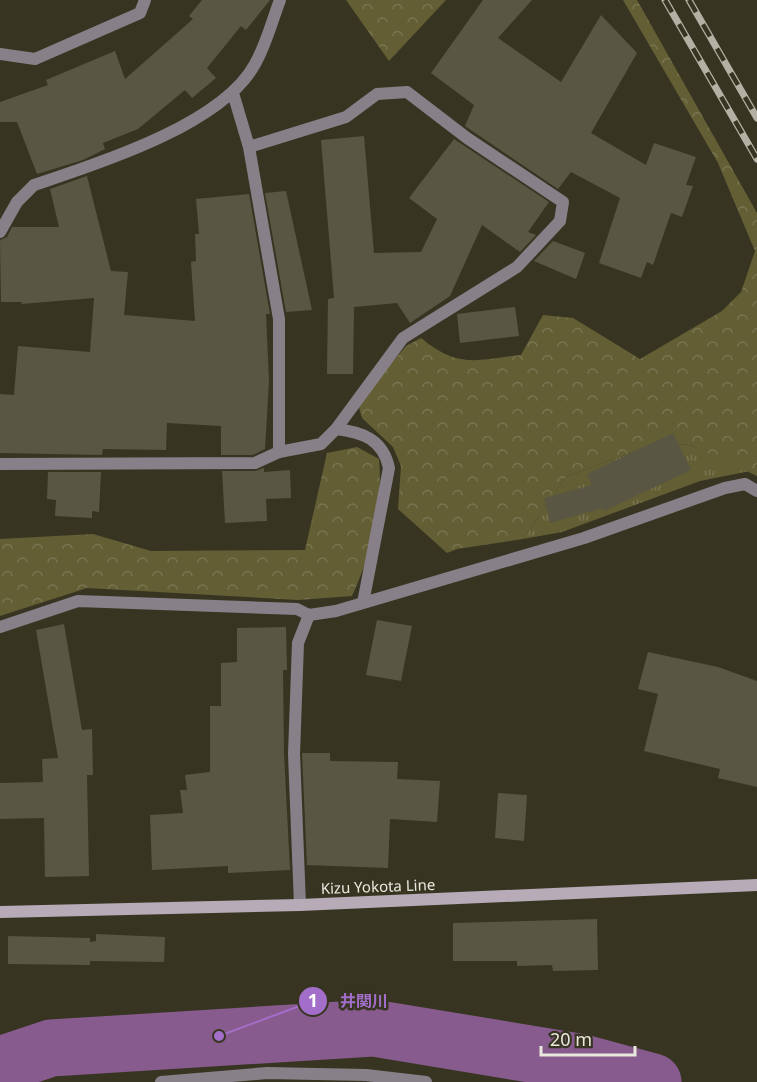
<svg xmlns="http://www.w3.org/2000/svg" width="757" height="1082" font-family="'Noto Sans','Noto Sans JP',sans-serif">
  <defs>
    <pattern id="grass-tufts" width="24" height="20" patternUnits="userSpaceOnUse" patternTransform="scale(1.5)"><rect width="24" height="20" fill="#635e34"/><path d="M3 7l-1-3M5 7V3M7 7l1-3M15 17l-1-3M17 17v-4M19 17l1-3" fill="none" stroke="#797551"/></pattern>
    <pattern id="forest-crowns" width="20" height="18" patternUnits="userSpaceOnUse" patternTransform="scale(1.5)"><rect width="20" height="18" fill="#635e34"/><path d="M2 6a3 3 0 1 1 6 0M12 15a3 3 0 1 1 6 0" fill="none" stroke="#797551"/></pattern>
  </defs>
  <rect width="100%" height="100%" fill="#373522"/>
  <!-- grass -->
  <path fill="url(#grass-tufts)" d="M 657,443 L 690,445 L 750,471 L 700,481 L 562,532 L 523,539 L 566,477 Z"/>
  <!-- forest -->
  <path fill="url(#forest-crowns)" d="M 346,0 L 446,0 L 389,61 Z
    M 623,0 L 637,0 L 757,213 L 757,476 L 690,445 L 657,443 L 566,477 L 523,539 L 457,549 L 447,553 L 398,509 L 401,466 L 393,447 L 362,418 L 359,408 L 364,396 L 406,346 L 421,338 C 459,369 475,360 521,355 L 543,315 L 573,318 L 640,359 L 722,311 L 741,292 L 755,251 L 718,163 Z
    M 357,447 L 379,459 C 383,508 372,552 352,596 L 298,600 L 87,588 L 0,616 L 0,539 L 93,534 L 151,551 L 305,550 L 327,453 Z"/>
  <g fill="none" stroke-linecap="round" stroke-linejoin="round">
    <!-- stream -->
    <path stroke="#885b8e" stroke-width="9" d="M 572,1082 L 579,1062"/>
    <!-- river -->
    <path stroke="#885b8e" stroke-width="57" d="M 0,1065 L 51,1048 L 373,1028 L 579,1062 L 653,1082"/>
  </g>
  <!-- building -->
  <path fill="#595743" d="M 202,0 L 270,0 L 246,30 L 241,26 L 207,68 L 216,78 L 192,98 L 185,90 L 138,129 L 103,143 L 105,149 L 83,160 L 37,174 L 17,122 L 0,122 L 0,102 L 48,85 L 46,80 L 115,51 L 125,79 L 193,19 L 189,16 Z
    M 483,0 L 532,0 L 498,38 L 561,82 L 601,15 L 637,53 L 591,133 L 646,165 L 654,143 L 696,157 L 686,185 L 693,186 L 682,217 L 671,213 L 653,265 L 647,262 L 641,278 L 599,263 L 620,198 L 571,172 L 558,189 L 465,126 L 474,105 L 431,73 Z
    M 364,136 L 374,253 L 421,252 L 437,219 L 409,198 L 454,139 L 549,202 L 528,232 L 536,235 L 520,252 L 482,225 L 450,296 L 410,323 L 397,303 L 354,307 L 353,374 L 327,374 L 328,299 L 334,298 L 321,140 Z
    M 87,176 L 111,271 L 128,272 L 124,315 L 195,321 L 191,262 L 196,261 L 195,234 L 199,234 L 196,199 L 249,194 L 270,314 L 266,314 L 269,381 L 265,449 L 253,455 L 221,455 L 221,426 L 167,423 L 166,450 L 103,449 L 102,455 L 0,453 L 0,394 L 14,395 L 18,346 L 90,352 L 94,298 L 21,304 L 22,302 L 1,302 L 0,240 L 7,237 L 12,227 L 59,227 L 50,189 Z
    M 286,191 L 312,310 L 286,312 L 265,193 Z
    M 553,241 L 585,253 L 576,279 L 534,261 Z
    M 515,307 L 519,336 L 460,343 L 457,314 Z
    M 673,433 L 691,470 L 604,511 L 603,508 L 550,523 L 544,498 L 592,485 L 587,474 Z
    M 264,468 L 264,472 L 290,470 L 291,498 L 266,499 L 267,521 L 225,523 L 222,471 L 255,471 Z
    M 48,472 L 101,472 L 99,512 L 92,511 L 92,518 L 55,516 L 56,500 L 47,499 Z
    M 377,620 L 412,626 L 401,681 L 366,675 Z
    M 64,624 L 82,730 L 92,729 L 93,775 L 87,775 L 89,876 L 45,877 L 44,818 L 0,819 L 0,783 L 43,782 L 42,759 L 58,758 L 36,630 Z
    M 286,627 L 287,670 L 283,670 L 284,753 L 290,870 L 228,873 L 228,866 L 152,870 L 150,815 L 183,813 L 180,790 L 187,790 L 185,775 L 210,772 L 210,706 L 221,706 L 221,663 L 237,662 L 237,628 Z
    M 648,652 L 718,667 L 757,681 L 757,787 L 718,778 L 720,769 L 644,751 L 658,694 L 638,689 Z
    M 302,753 L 330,753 L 330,761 L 398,762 L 397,779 L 440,781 L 437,822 L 390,819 L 388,868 L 307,865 Z
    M 498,793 L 527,795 L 524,841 L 495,838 Z
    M 597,919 L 598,970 L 553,971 L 552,965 L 517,966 L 517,961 L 453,961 L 453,923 Z
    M 96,934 L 165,937 L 164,962 L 90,961 L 90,965 L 8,964 L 8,936 L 90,938 L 90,942 L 96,941 Z"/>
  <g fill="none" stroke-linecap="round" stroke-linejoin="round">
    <!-- service -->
    <path stroke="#878088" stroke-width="12" d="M 0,464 L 255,463 L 279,452"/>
    <!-- minor -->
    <path stroke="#878088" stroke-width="12" d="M 0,54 L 35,59 L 140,13 L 145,0
      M 233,93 L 249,147 L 279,319 L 279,452 L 321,444 L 336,429 C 362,432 383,439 389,468 L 363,603
      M 249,147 L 346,117 L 377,94 L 407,92 L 467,138 L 563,202 L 560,221 L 517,267 L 403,338 L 336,429
      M 0,232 L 17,202 L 34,185 C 97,164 222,125 255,64 C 266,45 272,21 280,0
      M 0,627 L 78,601 L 297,609 L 309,615
      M 300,905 L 294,754 L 298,643 L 309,615 L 336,611 L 584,538 L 725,488 L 745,484 L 757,491
      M 161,1082 L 267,1073 L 366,1075 L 426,1082"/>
    <!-- secondary -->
    <path stroke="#b6abb7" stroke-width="12" d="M 0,912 L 300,905 L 757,885"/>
    <defs>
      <path id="rail" d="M 665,0 L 757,159
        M 689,0 L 757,118"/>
    </defs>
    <!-- rail casing -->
    <use href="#rail" stroke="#b3b1a4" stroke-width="7"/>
    <!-- rail -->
    <use href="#rail" stroke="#373522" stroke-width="4.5" stroke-dasharray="14" stroke-linecap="butt"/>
  </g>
  <g text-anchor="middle" stroke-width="5" stroke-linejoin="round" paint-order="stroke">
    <!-- street labels -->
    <g font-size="15" fill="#e9e8dd" stroke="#373522">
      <text transform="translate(378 887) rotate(-2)" y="5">Kizu Yokota Line</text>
    </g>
  </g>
  <!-- callouts -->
  <path fill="none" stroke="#a26eca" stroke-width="2" d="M219 1036L313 1001"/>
  <g fill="#a26eca" stroke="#373522" stroke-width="2">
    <circle cx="219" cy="1036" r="6"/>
    <circle cx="313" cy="1001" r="15"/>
  </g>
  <g font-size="18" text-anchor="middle" font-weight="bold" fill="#fff">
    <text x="313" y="1007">1</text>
  </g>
  <g font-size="16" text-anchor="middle" font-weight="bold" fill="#a26eca" stroke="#373522" stroke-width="5" stroke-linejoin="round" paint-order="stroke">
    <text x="364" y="1007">井関川</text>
  </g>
  <!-- scale -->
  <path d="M541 1046v9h94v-9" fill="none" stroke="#e9e8dd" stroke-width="3"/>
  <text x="550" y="1046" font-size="18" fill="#e9e8dd" stroke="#373522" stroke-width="4.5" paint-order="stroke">20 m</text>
</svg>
